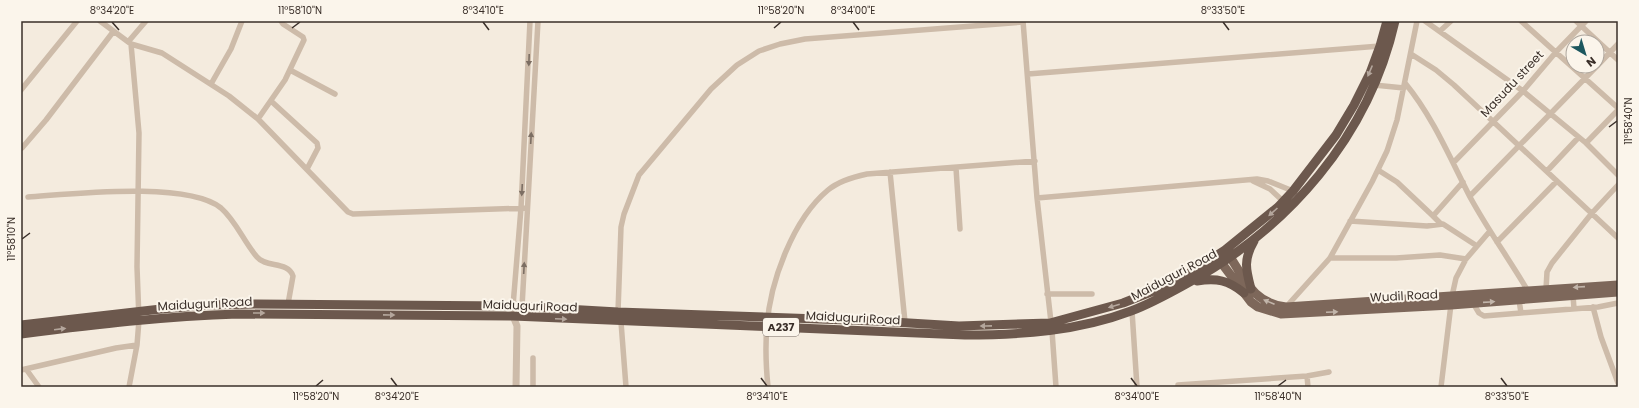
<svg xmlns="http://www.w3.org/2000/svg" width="1639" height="408" font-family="Poppins,sans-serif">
  <rect width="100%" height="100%" fill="#f4ebde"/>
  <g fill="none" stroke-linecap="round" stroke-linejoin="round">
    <!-- minor -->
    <path stroke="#cdbba9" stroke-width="5.5" d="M 100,21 L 131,44 L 162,53 L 229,96 L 258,119 L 348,212 L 353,214 L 527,208
      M 1023,21 L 1037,198 L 1052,331 L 1056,387
      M 1425,21 L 1523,91 L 1586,143 L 1618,175
      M 1521,21 L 1618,108
      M 1576,21 L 1618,60
      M 1440,31 L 1451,21
      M 128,42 L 146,21
      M 1411,54 L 1436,70 L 1454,85 L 1618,238
      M 1597,66 L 1618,44
      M 290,70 L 335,94
      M 1028,74 L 1380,46
      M 1405,83 C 1433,117 1450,158 1470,197 C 1488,230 1509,259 1528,291
      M 211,84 L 231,49 L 242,21
      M 1374,85 L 1404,88
      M 21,90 L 77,21
      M 271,101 L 317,143 L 318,148 L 307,169
      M 258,119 L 285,80 L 304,40 L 303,37 L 283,24 L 281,21
      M 1586,143 L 1618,110
      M 22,148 L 46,120 L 113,32
      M 1454,162 L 1523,91 L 1556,52 L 1586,21
      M 956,168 L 960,229
      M 1378,170 L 1397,182 L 1433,216
      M 1547,171 L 1578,138
      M 890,172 L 905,322
      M 1253,181 L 1270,189 L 1284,202
      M 1470,196 L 1597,66
      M 28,197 C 73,194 187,181 221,208 C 236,221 244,242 257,257 C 266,268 288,261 293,276 L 288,304
      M 1037,198 L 1257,179 L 1268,181 L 1293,191
      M 1350,221 L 1427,226 L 1443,224 L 1477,246
      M 1441,224 L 1433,216 L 1463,182
      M 1497,242 L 1557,181
      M 1330,258 L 1396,258 L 1440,255 L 1466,259
      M 1546,289 L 1547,272 L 1552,263 L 1592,213 L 1618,185
      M 1047,294 L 1092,294
      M 1573,295 L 1574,309
      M 1519,300 L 1521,313 L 1598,307 L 1618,303
      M 1473,303 L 1479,313 L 1484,316 L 1521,313
      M 513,306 L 521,208 L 530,21
      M 522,307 L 538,21
      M 1286,307 L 1330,258 L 1372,182 L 1387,151 L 1397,120 L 1417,21
      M 1593,307 L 1601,337 L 1618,383
      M 1132,311 L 1137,387
      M 618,312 L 621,227 L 624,214 L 639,175 L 711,89 L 737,65 L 759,51 L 780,44 L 805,39 L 1023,22
      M 621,322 L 626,387
      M 533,358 L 533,387
      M 26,369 L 39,387
      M 21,370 L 116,348 L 137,345
      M 1307,376 L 1308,387
      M 129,387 L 137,345 L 139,320 L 137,267 L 139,133 L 131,44
      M 768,387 C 766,367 765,347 767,326 C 770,282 793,219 828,190 C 839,181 853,177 867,174 L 1035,161
      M 1178,387 L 1178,385 L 1307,376 L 1329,372
      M 1441,387 L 1452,296 L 1456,278 L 1466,259 L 1490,231"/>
    <!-- tertiary -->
    <path stroke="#cdbba9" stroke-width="7" d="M 513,312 L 513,316 L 517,326 L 516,387"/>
    <!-- primary -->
    <path stroke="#7d675a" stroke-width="9" d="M 1226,251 C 1244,276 1251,303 1286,307 L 1618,285
      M 1217,257 L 1251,302 L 1258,307 L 1281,314 L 1451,305 L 1618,292"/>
    <!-- trunk -->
    <path stroke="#6c584d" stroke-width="9" d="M 1197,281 C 1217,278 1228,280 1244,293
      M 1251,289 C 1246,270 1243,260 1254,241
      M 21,325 L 161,309 L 210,305 L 256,304 L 513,306 L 618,312 L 876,321 L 959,326 L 1050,323 L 1123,303 L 1156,290 L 1193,271 L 1225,250 L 1278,207 L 1293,191 L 1336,135 L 1354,105 L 1370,73 L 1380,46 L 1387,21
      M 21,334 C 93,325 165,316 238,314 L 513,316 L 965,335 C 1022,335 1078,331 1131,311 C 1150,304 1168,294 1186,284 C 1288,229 1369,136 1395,21"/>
  </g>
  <!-- one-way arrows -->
  <defs><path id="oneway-solid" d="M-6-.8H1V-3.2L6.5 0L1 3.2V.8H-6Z"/></defs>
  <g fill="#7c6e63">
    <use href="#oneway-solid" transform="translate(529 60) rotate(92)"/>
    <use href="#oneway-solid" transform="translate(531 138) rotate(-87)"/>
    <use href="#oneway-solid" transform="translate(522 190) rotate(93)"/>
    <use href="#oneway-solid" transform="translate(524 268) rotate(-87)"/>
  </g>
  <g fill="#b4a69c">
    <use href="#oneway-solid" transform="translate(1370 71) rotate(113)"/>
    <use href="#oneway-solid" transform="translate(1273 212) rotate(138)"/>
    <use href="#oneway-solid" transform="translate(1114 306) rotate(164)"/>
    <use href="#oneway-solid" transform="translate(259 313)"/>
    <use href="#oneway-solid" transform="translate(389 315) rotate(1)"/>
    <use href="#oneway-solid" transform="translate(561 319) rotate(3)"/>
    <use href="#oneway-solid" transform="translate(986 326) rotate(179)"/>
    <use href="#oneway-solid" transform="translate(60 329) rotate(-7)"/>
  </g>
  <g fill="#c2b5aa">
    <use href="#oneway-solid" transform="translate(1579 287) rotate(176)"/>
    <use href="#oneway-solid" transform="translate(1269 302) rotate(-158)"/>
    <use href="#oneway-solid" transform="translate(1489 302) rotate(-4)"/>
    <use href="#oneway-solid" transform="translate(1332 312) rotate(-3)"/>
  </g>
  <!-- ticks -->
  <path fill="none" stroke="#3a2f29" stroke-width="1.5" d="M 112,22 L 119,30M 483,22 L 489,30M 853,22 L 859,30M 1223,22 L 1229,30M 292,28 L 300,22M 774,28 L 781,22M 1609,127 L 1617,121M 22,239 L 30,233M 391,378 L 397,386M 761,378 L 767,386M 1131,378 L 1137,386M 1501,378 L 1507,386M 316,386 L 323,380M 1278,386 L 1286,380"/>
  <g text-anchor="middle" stroke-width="4" stroke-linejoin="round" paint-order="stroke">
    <!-- shield labels -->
    <rect fill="#fbf5eb" stroke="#746a63" stroke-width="1" x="763" y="318" width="36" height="18" rx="3"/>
    <g font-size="11" font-weight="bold" fill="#3a2f29">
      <text x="781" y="331">A237</text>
    </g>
    <!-- street labels -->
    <g font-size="12" fill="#3a2f29" stroke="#fbf5eb">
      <text transform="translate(1512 84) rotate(-47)" y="4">Masudu street</text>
      <text transform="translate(1174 275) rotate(-28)" y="4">Maiduguri Road</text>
      <text transform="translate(1404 296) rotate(-3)" y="4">Wudil Road</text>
      <text transform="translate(205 304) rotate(-3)" y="4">Maiduguri Road</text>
      <text transform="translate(530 306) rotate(2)" y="4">Maiduguri Road</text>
      <text transform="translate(853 318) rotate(3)" y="4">Maiduguri Road</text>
    </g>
  </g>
  <!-- border -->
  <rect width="1639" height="408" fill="none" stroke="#fbf5eb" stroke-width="44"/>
  <!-- north arrow -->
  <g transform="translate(1585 54) rotate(142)"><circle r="19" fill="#fbf5eb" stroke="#aea69d"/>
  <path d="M0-3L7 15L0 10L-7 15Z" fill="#1c575e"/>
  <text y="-6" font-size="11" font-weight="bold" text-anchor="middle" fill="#3a2f29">N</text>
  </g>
  <rect x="22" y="22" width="1595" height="364" fill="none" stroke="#3a2f29" stroke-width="1.5"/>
  <g font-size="10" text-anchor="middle" fill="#3a2f29">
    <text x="112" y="14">8°34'20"E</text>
    <text x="300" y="14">11°58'10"N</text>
    <text x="483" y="14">8°34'10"E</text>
    <text x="781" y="14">11°58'20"N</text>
    <text x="853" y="14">8°34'00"E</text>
    <text x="1223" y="14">8°33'50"E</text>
    <text transform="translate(1628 121) rotate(-90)" y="4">11°58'40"N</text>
    <text transform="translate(11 239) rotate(-90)" y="4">11°58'10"N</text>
    <text x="316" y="400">11°58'20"N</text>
    <text x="397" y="400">8°34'20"E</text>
    <text x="767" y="400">8°34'10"E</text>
    <text x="1137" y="400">8°34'00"E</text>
    <text x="1278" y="400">11°58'40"N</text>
    <text x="1507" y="400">8°33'50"E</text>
  </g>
</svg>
